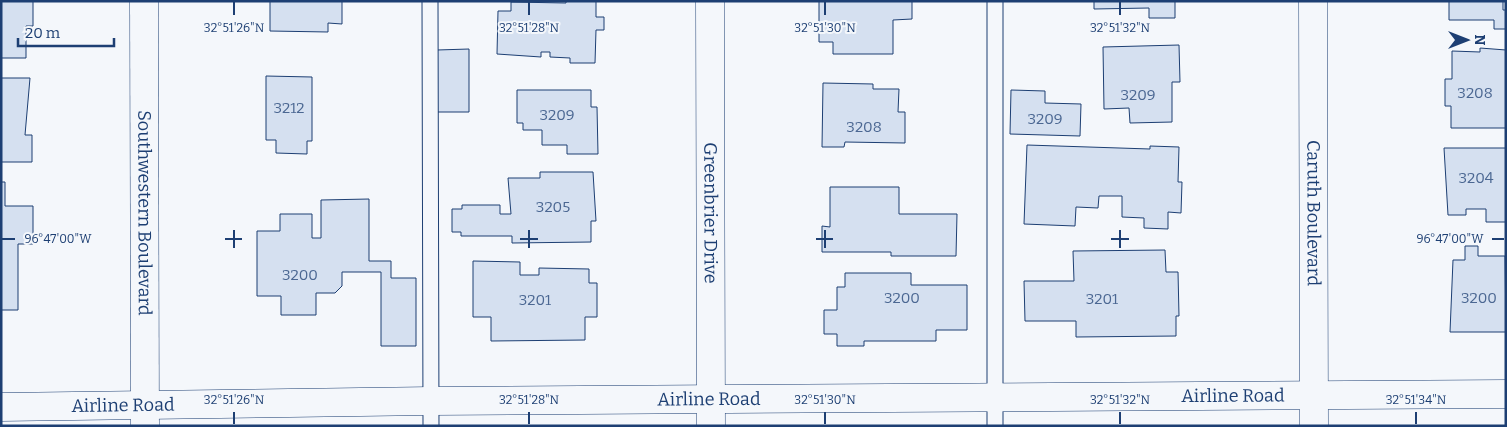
<svg xmlns="http://www.w3.org/2000/svg" width="1507" height="427" font-family="Bitter,serif">
  <rect width="100%" height="100%" fill="#f4f7fb"/>
  <!-- building -->
  <path fill="#d5e0f0" stroke="#1d3f73" d="M 1,1 L 33,1 L 33,26 L 26,26 L 26,58 L 1,58 Z
    M 270,1 L 342,1 L 342,24 L 328,23 L 328,32 L 270,31 Z
    M 566,1 L 596,1 L 596,17 L 604,17 L 604,30 L 596,30 L 595,63 L 570,63 L 570,58 L 550,57 L 550,52 L 541,52 L 541,57 L 497,54 L 498,11 L 511,11 L 511,2 L 566,3 Z
    M 819,1 L 912,1 L 912,19 L 893,20 L 893,54 L 833,54 L 833,42 L 819,42 Z
    M 1094,1 L 1175,1 L 1175,18 L 1149,18 L 1149,8 L 1094,9 Z
    M 1449,1 L 1503,1 L 1503,10 L 1506,10 L 1506,29 L 1494,29 L 1494,20 L 1449,20 Z
    M 1179,45 L 1180,82 L 1172,82 L 1172,122 L 1130,123 L 1129,108 L 1104,109 L 1103,47 Z
    M 1480,48 L 1506,50 L 1506,128 L 1451,128 L 1451,106 L 1445,106 L 1445,79 L 1452,79 L 1452,51 L 1480,52 Z
    M 469,49 L 469,112 L 437,112 L 437,50 Z
    M 266,76 L 312,77 L 312,141 L 307,141 L 307,154 L 276,153 L 276,140 L 266,140 Z
    M 1,78 L 30,78 L 25,135 L 32,135 L 32,162 L 1,162 Z
    M 823,83 L 873,84 L 873,89 L 899,89 L 898,112 L 905,112 L 905,143 L 845,142 L 844,147 L 822,147 Z
    M 517,90 L 591,90 L 591,107 L 597,107 L 598,154 L 567,154 L 567,145 L 542,145 L 542,130 L 523,130 L 523,123 L 517,123 Z
    M 1011,90 L 1045,91 L 1045,103 L 1081,104 L 1080,136 L 1010,134 Z
    M 1027,145 L 1150,149 L 1150,146 L 1179,147 L 1178,182 L 1182,182 L 1181,213 L 1168,212 L 1168,229 L 1144,228 L 1144,218 L 1122,217 L 1122,196 L 1099,196 L 1098,208 L 1076,207 L 1075,226 L 1024,224 Z
    M 1444,148 L 1506,148 L 1506,222 L 1486,222 L 1486,209 L 1466,209 L 1466,215 L 1448,215 Z
    M 540,172 L 593,172 L 596,221 L 591,221 L 591,242 L 512,243 L 512,236 L 461,236 L 461,232 L 452,232 L 452,209 L 462,209 L 462,205 L 500,205 L 500,214 L 511,214 L 508,178 L 540,178 Z
    M 1,182 L 5,182 L 5,206 L 33,206 L 33,244 L 18,244 L 18,310 L 1,310 Z
    M 830,187 L 899,187 L 899,214 L 957,214 L 956,256 L 891,256 L 891,252 L 822,252 L 822,226 L 830,227 Z
    M 369,199 L 369,261 L 391,261 L 391,278 L 416,278 L 416,346 L 381,346 L 381,272 L 342,272 L 342,286 L 335,293 L 316,293 L 316,315 L 281,315 L 281,296 L 257,296 L 257,231 L 280,231 L 280,214 L 312,214 L 312,238 L 321,238 L 321,200 Z
    M 1465,246 L 1478,246 L 1478,256 L 1505,256 L 1506,332 L 1450,332 L 1453,260 L 1465,260 Z
    M 1165,250 L 1166,272 L 1178,272 L 1179,316 L 1176,316 L 1176,336 L 1076,337 L 1076,321 L 1025,321 L 1024,281 L 1074,281 L 1073,251 Z
    M 473,261 L 520,262 L 520,275 L 539,275 L 539,268 L 589,269 L 589,283 L 597,283 L 597,317 L 585,317 L 585,340 L 491,341 L 491,317 L 473,317 Z
    M 845,273 L 911,273 L 911,285 L 967,285 L 967,330 L 936,330 L 936,341 L 864,341 L 864,346 L 837,346 L 837,334 L 824,334 L 824,310 L 837,310 L 837,287 L 845,287 Z"/>
  <g fill="none" stroke-linecap="round" stroke-linejoin="round">
    <defs>
      <path id="lane" d="M 430,1 L 431,426
        M 995,1 L 995,426"/>
      <g id="street">
        <path id="s1" d="M 710,1 L 711,426"/>
        <path id="s2" d="M 1313,1 L 1314,426"/>
        <path id="s3" d="M 1,407 L 431,401 L 1506,394"/>
      </g>
      <g id="secondary">
        <path id="s4" d="M 144,1 L 145,426"/>
      </g>
    </defs>
    <!-- lane casing -->
    <use href="#lane" stroke="#1d3f73" stroke-width="17"/>
    <!-- street casing -->
    <use href="#street" stroke="#1d3f73" stroke-width="29"/>
    <!-- secondary casing -->
    <use href="#secondary" stroke="#1d3f73" stroke-width="29"/>
    <!-- lane -->
    <use href="#lane" stroke="#f4f7fb" stroke-width="15"/>
    <!-- street -->
    <use href="#street" stroke="#f4f7fb" stroke-width="28"/>
    <!-- secondary -->
    <use href="#secondary" stroke="#f4f7fb" stroke-width="28"/>
  </g>
  <!-- ticks -->
  <path fill="none" stroke="#1d3f73" stroke-width="2" d="M 234,2 L 234,15M 529,2 L 529,15M 825,2 L 825,15M 1120,2 L 1120,15M 234,230 L 234,248M 529,230 L 529,248M 825,230 L 825,248M 1120,230 L 1120,248M 2,239 L 15,239M 225,239 L 242,239M 520,239 L 538,239M 816,239 L 833,239M 1111,239 L 1129,239M 1492,239 L 1504,239M 234,412 L 234,424M 529,412 L 529,424M 825,412 L 825,424M 1120,412 L 1120,424M 1416,412 L 1416,424"/>
  <g text-anchor="middle" stroke-width="4" stroke-linejoin="round" paint-order="stroke">
    <!-- number labels -->
    <g font-size="15" fill="#4b6792">
      <text x="1475" y="98">3208</text>
      <text x="1138" y="100">3209</text>
      <text x="289" y="113">3212</text>
      <text x="557" y="120">3209</text>
      <text x="1045" y="124">3209</text>
      <text x="864" y="132">3208</text>
      <text x="1476" y="183">3204</text>
      <text x="553" y="212">3205</text>
      <text x="300" y="280">3200</text>
      <text x="902" y="303">3200</text>
      <text x="1479" y="303">3200</text>
      <text x="1102" y="304">3201</text>
      <text x="535" y="305">3201</text>
    </g>
    <!-- street labels -->
    <g font-size="18" fill="#1d3f73" stroke="#f4f7fb">
      <text dy="6" stroke="none"><textPath href="#s4" startOffset="212">Southwestern Boulevard</textPath></text>
      <text dy="6" stroke="none"><textPath href="#s1" startOffset="212">Greenbrier Drive</textPath></text>
      <text dy="6" stroke="none"><textPath href="#s2" startOffset="212">Caruth Boulevard</textPath></text>
      <text dy="6" stroke="none"><textPath href="#s3" startOffset="1232">Airline Road</textPath></text>
      <text dy="6" stroke="none"><textPath href="#s3" startOffset="708">Airline Road</textPath></text>
      <text dy="6" stroke="none"><textPath href="#s3" startOffset="122">Airline Road</textPath></text>
    </g>
  </g>
  <g font-size="12" text-anchor="middle" fill="#1d3f73" stroke="#f4f7fb" stroke-width="4" stroke-linejoin="round" paint-order="stroke">
    <text x="234" y="32">32°51'26"N</text>
    <text x="529" y="32">32°51'28"N</text>
    <text x="825" y="32">32°51'30"N</text>
    <text x="1120" y="32">32°51'32"N</text>
    <text x="1450" y="243">96°47'00"W</text>
    <text x="58" y="243">96°47'00"W</text>
    <text x="234" y="404">32°51'26"N</text>
    <text x="529" y="404">32°51'28"N</text>
    <text x="825" y="404">32°51'30"N</text>
    <text x="1120" y="404">32°51'32"N</text>
    <text x="1416" y="404">32°51'34"N</text>
  </g>
  <!-- border -->
  <rect width="1507" height="427" fill="none" stroke="#1d3f73" stroke-width="5"/>
  <!-- north arrow -->
  <g transform="translate(1467 40) rotate(90)" stroke="#f4f7fb" stroke-width="4" paint-order="stroke">
  <path d="M0-4L9 19L0 12L-9 19Z" fill="#1d3f73"/>
  <text y="-8" font-size="14" font-weight="bold" text-anchor="middle" fill="#1d3f73">N</text>
  </g>
  <!-- scale -->
  <path d="M18 38v8h96v-8" fill="none" stroke="#1d3f73" stroke-width="2.5"/>
  <text x="25" y="38" font-size="15" fill="#1d3f73" stroke="#f4f7fb" stroke-width="4" paint-order="stroke">20 m</text>
</svg>
